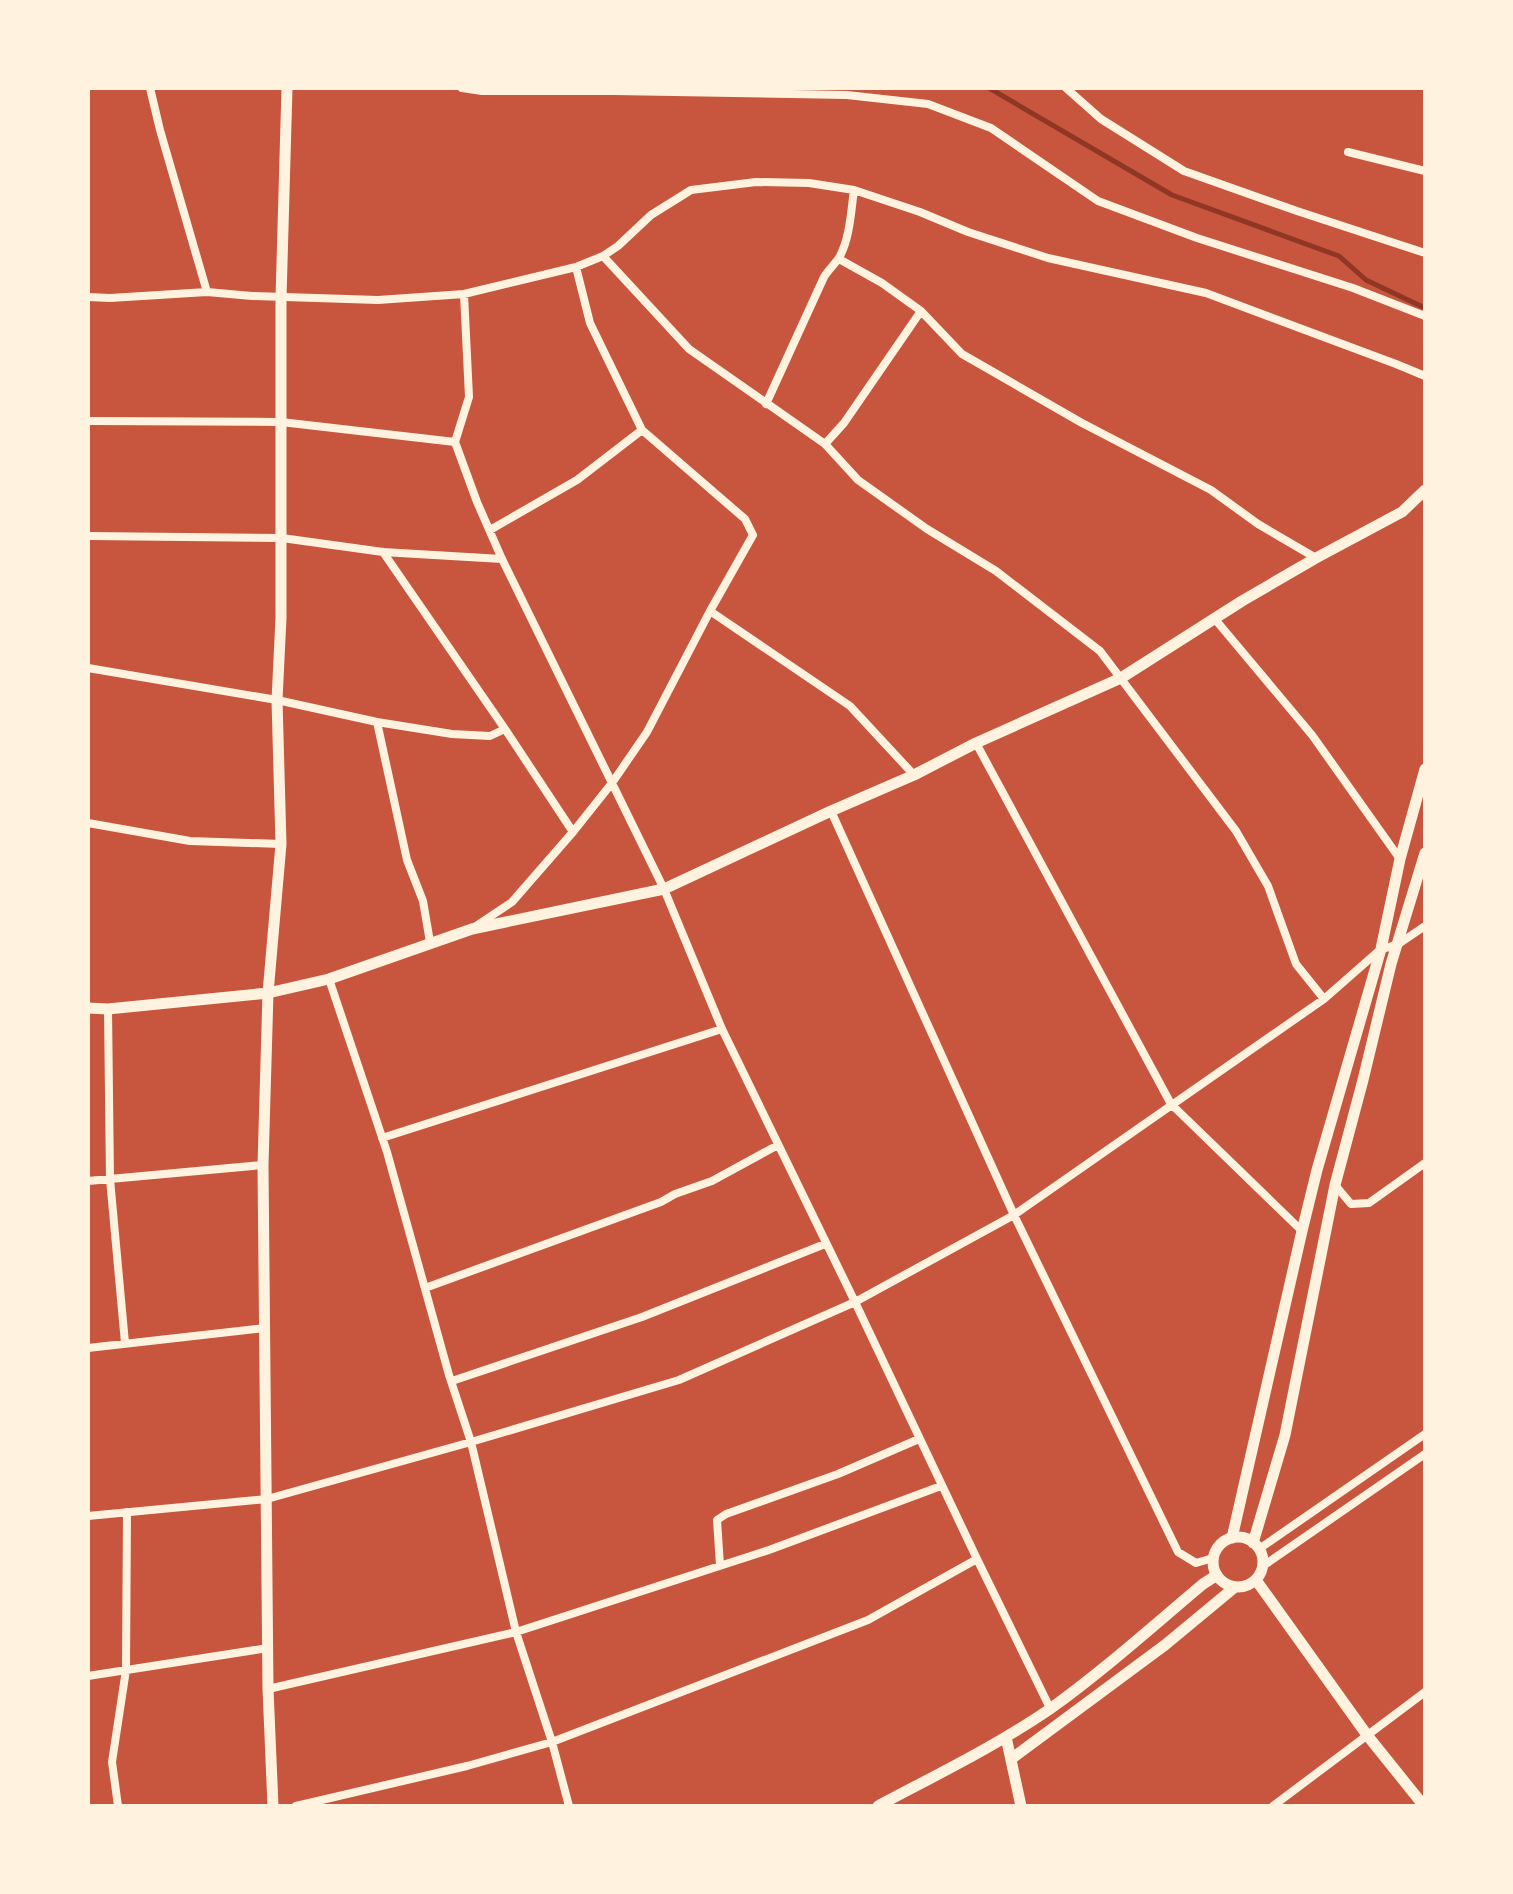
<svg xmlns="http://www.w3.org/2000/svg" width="1513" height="1894" font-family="Signika,sans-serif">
  <rect width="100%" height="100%" fill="#c8553d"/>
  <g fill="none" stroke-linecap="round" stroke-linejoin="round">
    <!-- stream -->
    <path stroke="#8f3625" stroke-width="5" d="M 989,88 L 1172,195 L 1339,256 L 1366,280 L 1425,308"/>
    <!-- minor -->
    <path stroke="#fff3e0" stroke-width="8" d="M 150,88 L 160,130 L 207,292
      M 462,88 L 482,91 L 613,91 L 847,95 L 928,104 L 991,128 L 1098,201 L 1197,238 L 1353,288 L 1425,316
      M 1066,88 L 1101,119 L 1184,171 L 1297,211 L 1425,253
      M 1348,152 L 1425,171
      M 603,256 L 689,349 L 825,444 L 858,480 L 927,529 L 996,571 L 1100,651 L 1236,831 L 1268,886 L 1296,964 L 1324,999
      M 839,259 L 882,283 L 921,311 L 962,354 L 1082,423 L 1211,490 L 1258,524 L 1316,558
      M 88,297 L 110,298 L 207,292 L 252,296 L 378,300 L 464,294 L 576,267 L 603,256 L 618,246 L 651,215 L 691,190 L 756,182 L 809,183 L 854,190 L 920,212 L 968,232 L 1048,258 L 1206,293 L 1396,364 L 1425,376
      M 766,404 L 824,277 C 829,269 837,262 840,256 C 850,237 851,211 854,190
      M 88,421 L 281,422 L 455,442 L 477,502 L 502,559 L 664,889 L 722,1029 L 855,1302 L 977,1559 L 1050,1708
      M 455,442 L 469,397 L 464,294
      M 825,444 L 844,423 L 921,311
      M 490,530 L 577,480 L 642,430
      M 88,536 L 282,538 L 383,552 L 502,559
      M 383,552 L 505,729 L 573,832
      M 710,611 L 850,706 L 914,775
      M 1214,618 L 1312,735 L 1400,859
      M 88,668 L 277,700 L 377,722 L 452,734 L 490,736 L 505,729
      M 377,722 L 407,860 L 423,901 L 430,942
      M 976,743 L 1171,1104 L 1302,1231
      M 831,811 L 1014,1215 L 1178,1552 L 1196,1563 L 1213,1558
      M 88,823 L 190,841 L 281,844
      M 476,926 L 512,902 L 573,832 L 612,783 L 647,732 L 710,611 L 753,535 L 745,519 L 642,430 L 590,323 L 576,267
      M 329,979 L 387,1152 L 449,1375 L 471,1442 L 516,1632 L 552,1742 L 569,1806
      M 108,1009 L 110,1179 L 125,1343
      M 382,1138 L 722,1029
      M 88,1181 L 263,1165
      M 1335,1185 L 1351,1204 L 1369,1203 L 1425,1163
      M 425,1288 L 661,1202 L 675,1194 L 712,1181 L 778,1145
      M 88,1348 L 265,1328
      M 452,1381 L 642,1317 L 825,1244
      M 88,1516 L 267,1499 L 471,1442 L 679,1380 L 855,1302 L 1014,1215 L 1324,999 L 1381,949 L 1397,945 L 1425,926
      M 1259,1549 L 1425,1434
      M 720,1565 L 717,1520 L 726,1514 L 838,1474 L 919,1439
      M 1263,1566 L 1425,1454
      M 88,1676 L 268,1648
      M 268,1689 L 516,1632 L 769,1550 L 941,1486
      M 118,1806 L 112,1762 L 126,1670 L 127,1512
      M 296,1806 L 467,1766 L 552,1742 L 868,1620 L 977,1559
      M 1273,1806 L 1425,1692"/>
    <!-- tertiary -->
    <path stroke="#fff3e0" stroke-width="11" d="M 88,1008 L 108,1009 L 268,993 L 329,979 L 472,929 L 664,889 L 831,811 L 914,775 L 976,743 L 1121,678 L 1242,601 L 1316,558 L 1402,512 L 1425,490
      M1213 1562a25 25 0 1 1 50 0a25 25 0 1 1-50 0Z
      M 1232,1538 L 1302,1231 L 1317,1170 L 1381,949 L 1400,859 L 1425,769
      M 1253,1543 L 1285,1435 L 1335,1185 L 1363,1080 L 1391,964 L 1425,853
      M 1256,1580 L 1367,1735 L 1424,1806
      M 1006,1737 L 1021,1806
      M 1011,1759 L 1165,1645 L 1235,1587
      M 273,1806 L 268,1689 L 263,1165 L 268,993 L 281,844 L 277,700 L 281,618 L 281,298 L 287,88
      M 878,1806 C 936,1775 996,1746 1050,1709 C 1103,1671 1153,1626 1203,1584 L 1217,1575"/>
  </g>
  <!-- border -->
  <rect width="1513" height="1894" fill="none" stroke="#fff3e0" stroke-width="180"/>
</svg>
